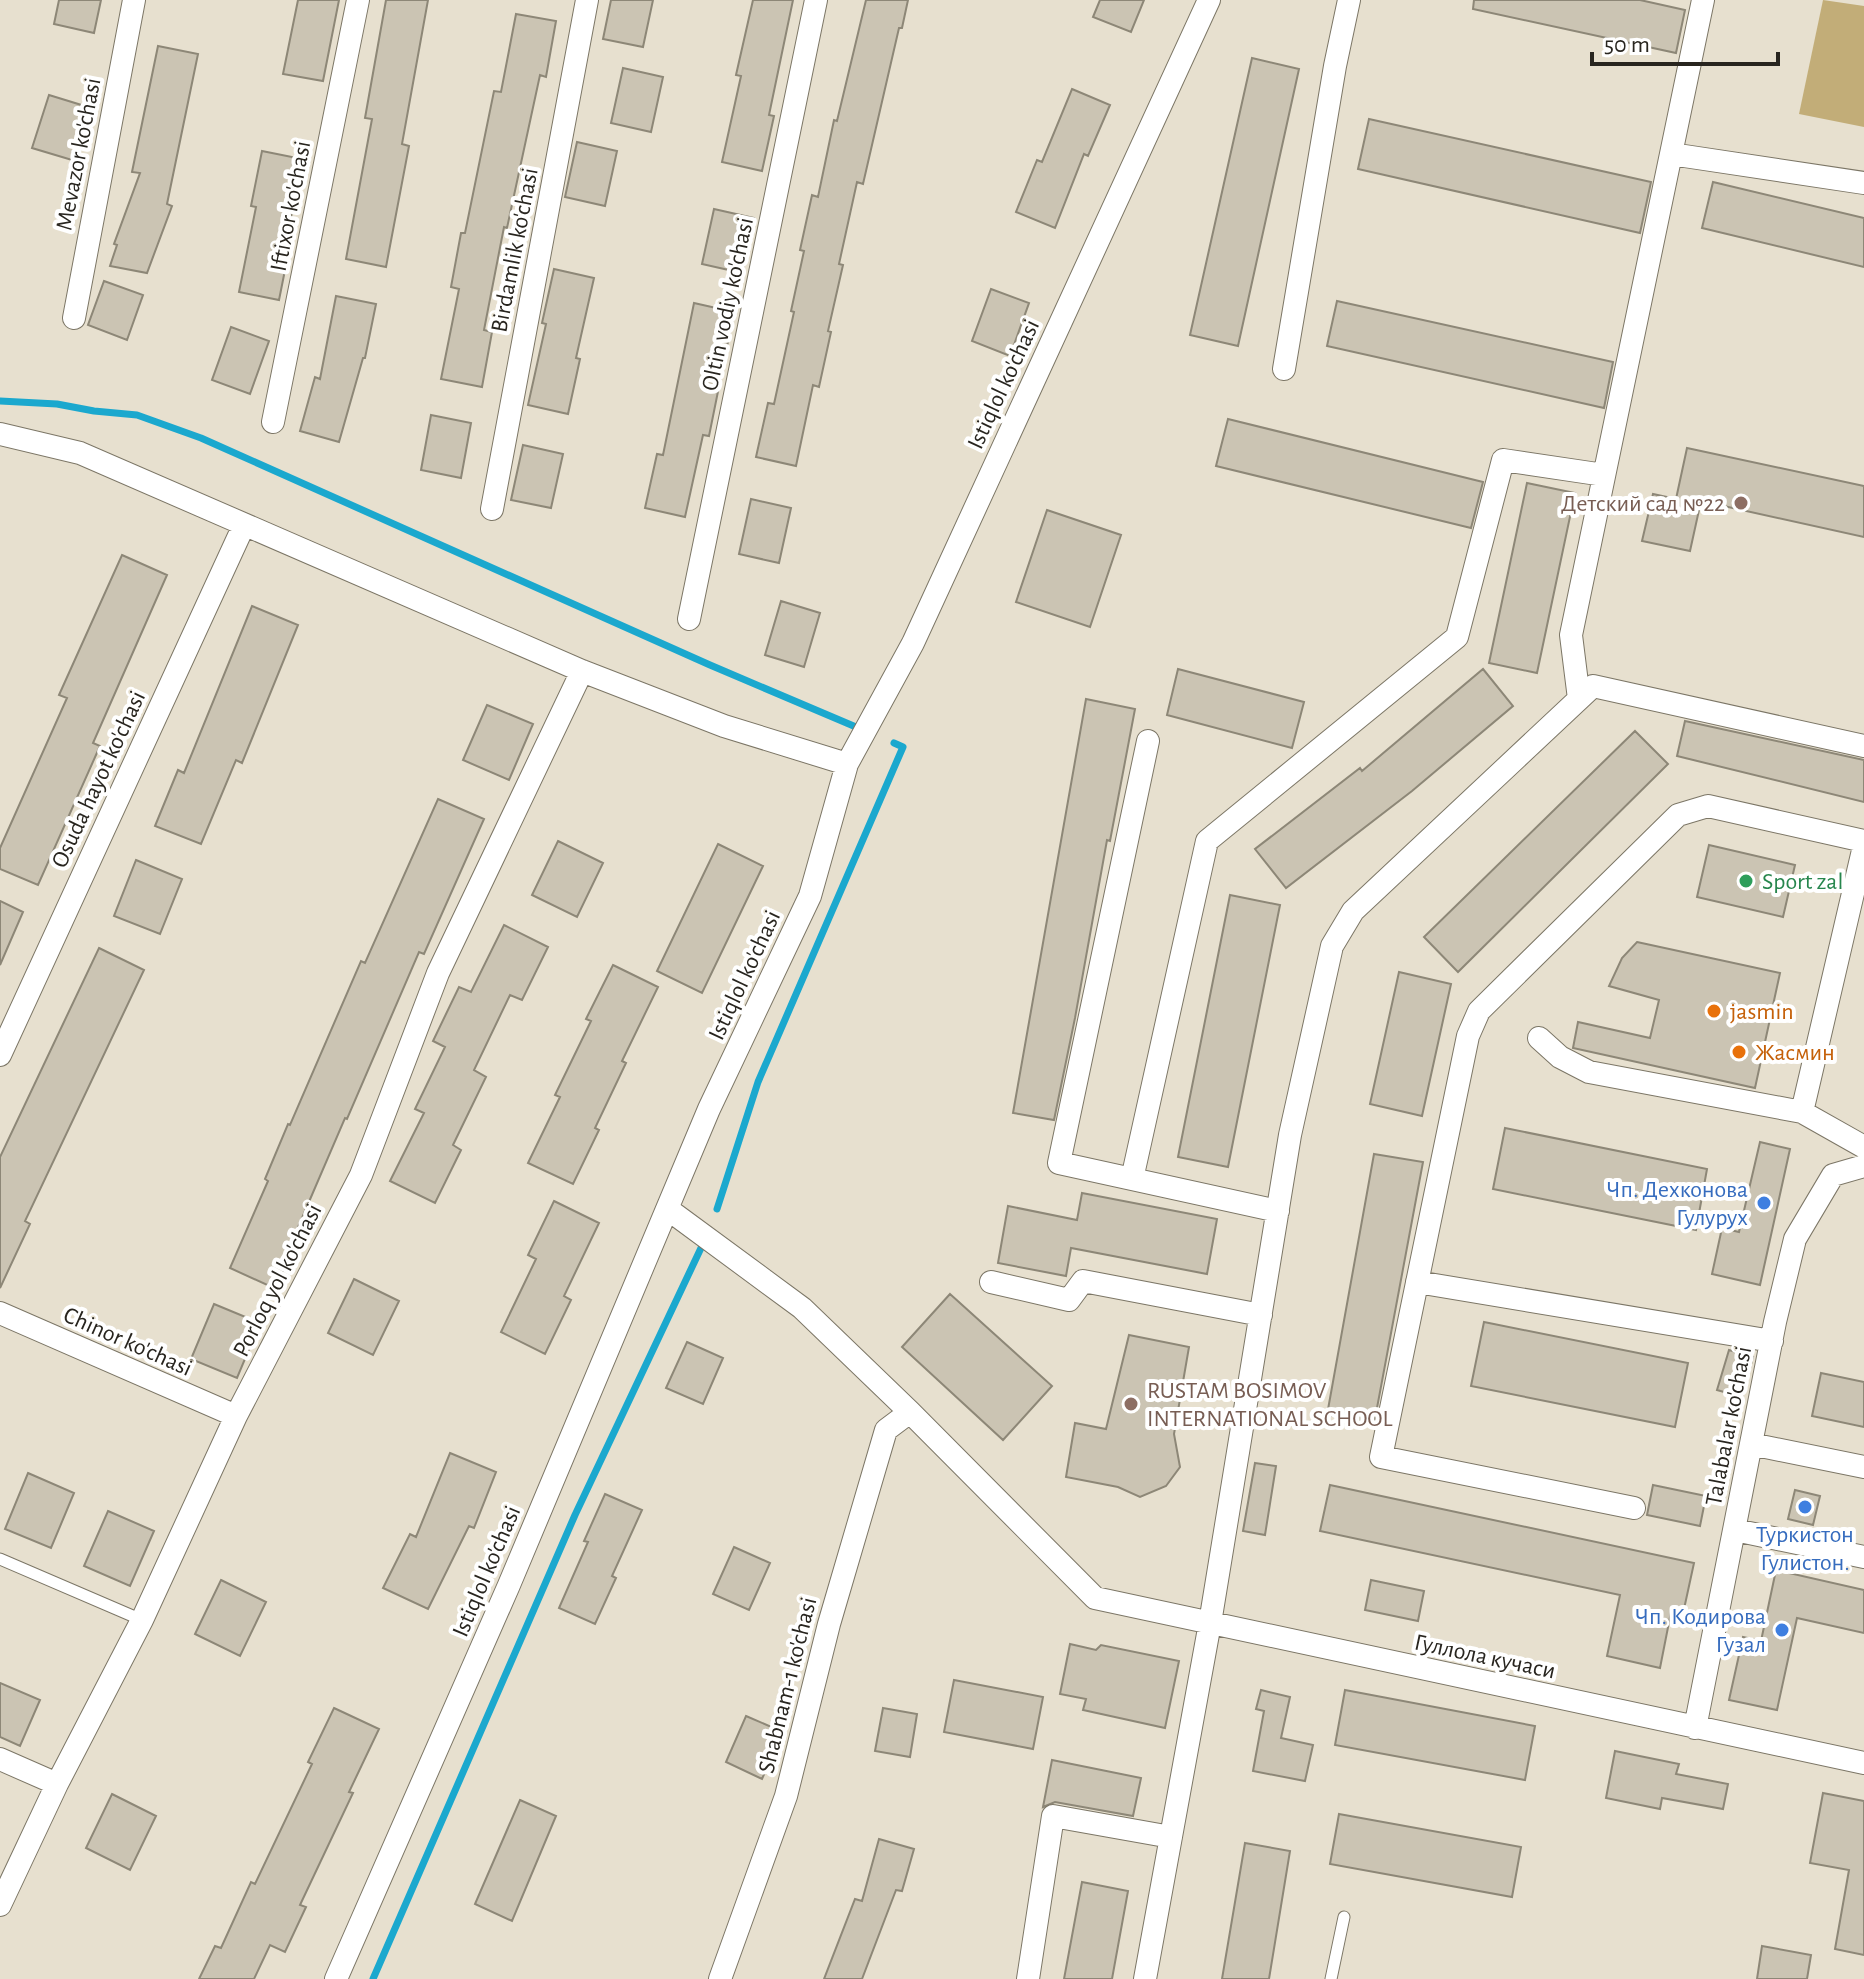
<svg xmlns="http://www.w3.org/2000/svg" width="1864" height="1979" font-family="'Alegreya Sans',sans-serif">
  <rect width="100%" height="100%" fill="#e7e0cf"/>
  <!-- green -->
  <path fill="#c2ad78" d="M 1823,0 L 1864,6 L 1864,127 L 1799,114 Z"/>
  <g fill="none" stroke-linecap="round" stroke-linejoin="round">
    <!-- stream -->
    <path stroke="#1ba8ce" stroke-width="7" d="M 0,401 L 57,404 L 94,411 L 137,415 L 201,438 L 710,665 L 856,727
      M 717,1209 L 758,1082 L 903,747 L 894,743
      M 373,1979 L 575,1515 L 701,1248"/>
  </g>
  <!-- building -->
  <path fill="#cbc4b3" stroke="#8d8777" stroke-width="2" d="M 59,0 L 101,0 L 94,33 L 54,24 Z
    M 298,0 L 339,0 L 323,81 L 283,74 Z
    M 386,0 L 428,0 L 402,144 L 409,146 L 386,267 L 346,259 L 372,119 L 365,118 Z
    M 611,0 L 653,0 L 643,47 L 603,39 Z
    M 753,0 L 793,0 L 769,115 L 774,116 L 762,171 L 722,162 L 741,76 L 736,75 Z
    M 866,0 L 908,0 L 902,28 L 899,28 L 863,184 L 857,182 L 839,264 L 843,265 L 828,331 L 831,332 L 819,387 L 813,385 L 796,466 L 756,457 L 768,403 L 774,404 L 794,312 L 791,311 L 804,251 L 800,250 L 812,195 L 818,197 L 834,120 L 837,121 Z
    M 1100,0 L 1144,0 L 1131,32 L 1093,17 Z
    M 1474,0 L 1640,0 L 1685,10 L 1676,53 L 1473,9 Z
    M 516,14 L 556,21 L 546,77 L 540,75 L 507,228 L 504,227 L 484,330 L 492,332 L 482,387 L 441,379 L 459,289 L 451,287 L 461,233 L 465,233 L 494,91 L 501,92 Z
    M 158,46 L 198,54 L 167,204 L 172,206 L 147,273 L 110,266 L 117,245 L 114,244 L 140,173 L 132,172 Z
    M 1252,58 L 1299,69 L 1238,346 L 1190,335 Z
    M 623,68 L 663,77 L 651,132 L 611,123 Z
    M 1072,89 L 1110,105 L 1088,156 L 1084,154 L 1055,228 L 1016,212 L 1037,160 L 1042,162 Z
    M 49,95 L 88,107 L 72,160 L 32,148 Z
    M 1369,119 L 1651,182 L 1640,233 L 1358,169 Z
    M 577,142 L 617,151 L 605,206 L 565,197 Z
    M 262,151 L 302,159 L 286,244 L 290,245 L 279,300 L 239,292 L 256,207 L 251,206 Z
    M 1713,182 L 1864,218 L 1864,267 L 1702,228 Z
    M 714,209 L 754,218 L 742,273 L 702,264 Z
    M 554,269 L 594,278 L 576,358 L 580,359 L 568,414 L 528,405 L 546,324 L 542,323 Z
    M 104,281 L 143,295 L 127,340 L 88,325 Z
    M 991,289 L 1029,303 L 1010,356 L 972,341 Z
    M 336,296 L 376,304 L 365,358 L 363,358 L 339,442 L 300,431 L 315,377 L 320,379 Z
    M 1337,301 L 1613,362 L 1604,408 L 1327,346 Z
    M 694,303 L 734,312 L 709,436 L 703,435 L 685,517 L 645,508 L 657,454 L 663,455 Z
    M 231,327 L 269,341 L 250,394 L 212,380 Z
    M 431,415 L 471,423 L 461,478 L 421,470 Z
    M 1228,419 L 1483,482 L 1471,528 L 1216,466 Z
    M 523,445 L 563,454 L 551,508 L 511,500 Z
    M 1687,448 L 1864,486 L 1864,537 L 1701,501 L 1690,551 L 1642,541 L 1653,494 L 1676,499 Z
    M 1527,483 L 1575,493 L 1537,673 L 1489,663 Z
    M 751,499 L 791,508 L 779,563 L 739,554 Z
    M 1047,510 L 1121,535 L 1090,627 L 1016,602 Z
    M 122,555 L 167,575 L 93,743 L 100,746 L 38,885 L 0,869 L 0,848 L 67,698 L 59,695 Z
    M 781,601 L 820,613 L 804,667 L 765,655 Z
    M 252,606 L 298,625 L 242,763 L 236,760 L 201,844 L 155,826 L 178,770 L 184,773 Z
    M 1178,669 L 1304,702 L 1292,748 L 1167,715 Z
    M 1483,669 L 1513,706 L 1412,791 L 1286,888 L 1255,849 L 1360,768 L 1362,771 Z
    M 1086,699 L 1135,709 L 1110,841 L 1107,840 L 1075,1018 L 1054,1120 L 1013,1113 Z
    M 487,705 L 533,724 L 509,780 L 463,760 Z
    M 1685,721 L 1864,760 L 1864,802 L 1677,756 Z
    M 1635,731 L 1668,764 L 1458,972 L 1424,937 Z
    M 438,799 L 484,819 L 424,954 L 419,952 L 347,1119 L 345,1118 L 296,1232 L 299,1233 L 276,1289 L 230,1268 L 268,1181 L 265,1179 L 288,1124 L 290,1125 L 361,961 L 365,963 Z
    M 558,841 L 603,863 L 577,917 L 532,895 Z
    M 718,844 L 763,866 L 702,993 L 657,971 Z
    M 1709,845 L 1795,865 L 1783,917 L 1697,897 Z
    M 136,860 L 182,879 L 160,934 L 114,916 Z
    M 1230,895 L 1280,905 L 1228,1167 L 1178,1157 Z
    M 0,901 L 23,912 L 0,965 Z
    M 504,925 L 548,947 L 522,1000 L 510,995 L 474,1070 L 486,1077 L 453,1145 L 461,1150 L 435,1203 L 390,1181 L 424,1113 L 415,1109 L 445,1047 L 433,1041 L 459,987 L 471,992 Z
    M 1637,942 L 1780,973 L 1755,1088 L 1573,1048 L 1578,1022 L 1650,1038 L 1659,1000 L 1609,986 L 1622,958 Z
    M 99,948 L 144,970 L 25,1221 L 30,1224 L 0,1288 L 0,1157 Z
    M 613,965 L 658,987 L 622,1061 L 626,1063 L 595,1128 L 599,1130 L 573,1184 L 528,1163 L 560,1097 L 555,1095 L 591,1021 L 586,1019 Z
    M 1399,972 L 1451,984 L 1422,1116 L 1370,1104 Z
    M 1505,1128 L 1707,1169 L 1696,1230 L 1493,1189 Z
    M 1760,1142 L 1790,1149 L 1760,1285 L 1712,1274 L 1722,1228 L 1739,1232 Z
    M 1374,1154 L 1423,1162 L 1374,1424 L 1327,1415 Z
    M 1082,1193 L 1217,1219 L 1207,1274 L 1071,1248 L 1066,1276 L 998,1263 L 1008,1206 L 1077,1220 Z
    M 554,1201 L 599,1223 L 564,1296 L 571,1300 L 545,1354 L 501,1332 L 536,1259 L 528,1255 Z
    M 354,1279 L 399,1301 L 373,1355 L 328,1333 Z
    M 950,1294 L 1052,1386 L 1003,1440 L 902,1347 Z
    M 214,1304 L 260,1323 L 237,1378 L 191,1359 Z
    M 1484,1322 L 1688,1363 L 1675,1427 L 1471,1386 Z
    M 1129,1335 L 1189,1347 L 1174,1434 L 1180,1467 L 1166,1486 L 1140,1497 L 1118,1487 L 1066,1477 L 1075,1423 L 1106,1429 Z
    M 687,1342 L 723,1358 L 703,1404 L 666,1388 Z
    M 1729,1350 L 1753,1357 L 1742,1397 L 1717,1390 Z
    M 1821,1373 L 1864,1382 L 1864,1427 L 1812,1416 Z
    M 450,1453 L 496,1472 L 474,1528 L 469,1526 L 428,1609 L 383,1588 L 410,1534 L 416,1537 Z
    M 1255,1463 L 1276,1466 L 1265,1535 L 1243,1531 Z
    M 28,1473 L 74,1493 L 51,1548 L 5,1529 Z
    M 1330,1485 L 1694,1563 L 1684,1609 L 1672,1607 L 1660,1668 L 1607,1656 L 1620,1595 L 1320,1531 Z
    M 1653,1485 L 1706,1496 L 1700,1526 L 1647,1515 Z
    M 1795,1490 L 1820,1496 L 1813,1525 L 1788,1519 Z
    M 605,1494 L 642,1510 L 612,1576 L 616,1578 L 595,1624 L 559,1608 L 588,1542 L 584,1541 Z
    M 108,1511 L 154,1531 L 130,1586 L 84,1566 Z
    M 734,1547 L 770,1563 L 749,1610 L 713,1594 Z
    M 1776,1570 L 1864,1590 L 1864,1633 L 1797,1618 L 1777,1710 L 1729,1700 L 1743,1637 L 1761,1641 Z
    M 221,1580 L 266,1602 L 240,1656 L 195,1634 Z
    M 1371,1580 L 1424,1591 L 1418,1621 L 1365,1610 Z
    M 1070,1644 L 1096,1650 L 1101,1645 L 1179,1661 L 1165,1728 L 1083,1710 L 1086,1699 L 1060,1694 Z
    M 954,1680 L 1043,1697 L 1033,1749 L 944,1732 Z
    M 0,1683 L 40,1700 L 20,1746 L 0,1737 Z
    M 1261,1690 L 1290,1697 L 1281,1738 L 1313,1745 L 1305,1781 L 1253,1771 L 1264,1711 L 1256,1709 Z
    M 1345,1690 L 1535,1726 L 1525,1780 L 1335,1745 Z
    M 334,1708 L 379,1729 L 349,1792 L 353,1793 L 300,1905 L 306,1907 L 285,1952 L 270,1945 L 254,1979 L 199,1979 L 215,1946 L 221,1948 L 251,1882 L 255,1884 L 312,1764 L 308,1762 Z
    M 883,1708 L 917,1714 L 910,1757 L 875,1751 Z
    M 746,1716 L 783,1732 L 762,1779 L 726,1762 Z
    M 1615,1751 L 1679,1764 L 1676,1774 L 1728,1784 L 1723,1809 L 1662,1798 L 1660,1809 L 1606,1798 Z
    M 1052,1760 L 1141,1778 L 1133,1816 L 1055,1802 L 1043,1807 Z
    M 1823,1793 L 1864,1801 L 1864,1955 L 1835,1949 L 1849,1870 L 1810,1863 Z
    M 112,1794 L 156,1816 L 130,1870 L 86,1848 Z
    M 520,1800 L 556,1816 L 512,1921 L 475,1904 Z
    M 1339,1814 L 1521,1847 L 1512,1897 L 1330,1864 Z
    M 879,1839 L 914,1849 L 902,1891 L 896,1890 L 862,1979 L 824,1979 L 855,1899 L 862,1901 Z
    M 1245,1843 L 1290,1851 L 1269,1979 L 1222,1979 Z
    M 1082,1882 L 1128,1891 L 1112,1979 L 1064,1979 Z
    M 1762,1946 L 1811,1955 L 1807,1979 L 1757,1979 Z"/>
  <g fill="none" stroke-linecap="round" stroke-linejoin="round">
    <defs>
      <path id="lane" d="M 0,1559 L 142,1620
        M 1331,1979 L 1344,1917"/>
      <path id="street" d="M 1671,154 L 1864,183
        M 74,318 L 134,0
        M 1284,369 L 1335,66 L 1349,0
        M 273,422 L 358,0
        M 0,434 L 80,453 L 582,671 L 724,726 L 847,764
        M 492,509 L 587,0
        M 689,619 L 816,0
        M 1579,699 L 1571,635 L 1703,0
        M 1148,741 L 1059,1163 L 1278,1211
        M 1539,1038 L 1560,1057 L 1589,1072 L 1802,1112 L 1864,1147
        M 0,1055 L 244,525
        M 1802,1112 L 1864,846
        M 1132,1179 L 1207,841 L 1457,637 L 1503,460 L 1604,475
        M 669,1210 L 802,1308 L 910,1412 L 1095,1598 L 1864,1763
        M 991,1282 L 1069,1300 L 1083,1281 L 1261,1315
        M 1417,1282 L 1772,1341
        M 0,1313 L 236,1416
        M 1751,1444 L 1864,1467
        M 1634,1508 L 1381,1457 L 1468,1036 L 1479,1011 L 1678,815 L 1708,806 L 1864,841
        M 1735,1530 L 1864,1557
        M 1695,1728 L 1775,1322 L 1795,1239 L 1833,1175 L 1864,1166
        M 0,1759 L 57,1784
        M 0,1905 L 57,1784 L 142,1620 L 236,1416 L 361,1175 L 438,973 L 582,671
        M 336,1979 L 509,1585 L 709,1109 L 810,896 L 847,764 L 913,643 L 1209,0
        M 720,1979 L 786,1796 L 829,1624 L 886,1430 L 910,1412
        M 1028,1979 L 1053,1816 L 1171,1837
        M 1145,1979 L 1210,1623 L 1290,1135 L 1332,946 L 1353,911 L 1593,686 L 1864,746"/>
    </defs>
    <!-- lane casing -->
    <use href="#lane" stroke="#7c7666" stroke-width="13"/>
    <!-- street casing -->
    <use href="#street" stroke="#7c7666" stroke-width="24"/>
    <!-- lane -->
    <use href="#lane" stroke="#fff" stroke-width="11"/>
    <!-- street -->
    <use href="#street" stroke="#fff" stroke-width="22"/>
  </g>
  <!-- markers -->
  <g fill="#8d6e63" stroke="#fff" stroke-width="3">
    <circle cx="1741" cy="503" r="8"/>
    <circle cx="1131" cy="1404" r="8"/>
  </g>
  <circle fill="#2e9e5b" stroke="#fff" stroke-width="3" cx="1746" cy="881" r="8"/>
  <g fill="#e8710a" stroke="#fff" stroke-width="3">
    <circle cx="1714" cy="1011" r="8"/>
    <circle cx="1739" cy="1052" r="8"/>
  </g>
  <g fill="#3f7fe0" stroke="#fff" stroke-width="3">
    <circle cx="1764" cy="1203" r="8"/>
    <circle cx="1805" cy="1507" r="8"/>
    <circle cx="1782" cy="1630" r="8"/>
  </g>
  <g text-anchor="middle" stroke-width="8" stroke-linejoin="round" paint-order="stroke">
    <!-- street labels -->
    <g font-size="24" fill="#28251f" stroke="#fff">
      <text transform="translate(78 154) rotate(-79)" y="8">Mevazor ko'chasi</text>
      <text transform="translate(290 206) rotate(-79)" y="8">Iftixor ko'chasi</text>
      <text transform="translate(514 250) rotate(-79)" y="8">Birdamlik ko'chasi</text>
      <text transform="translate(727 304) rotate(-78)" y="8">Oltin vodiy ko'chasi</text>
      <text transform="translate(1003 384) rotate(-65)" y="8">Istiqlol ko'chasi</text>
      <text transform="translate(98 779) rotate(-65)" y="8">Osuda hayot ko'chasi</text>
      <text transform="translate(744 975) rotate(-65)" y="8">Istiqlol ko'chasi</text>
      <text transform="translate(277 1280) rotate(-63)" y="8">Porloq yol ko'chasi</text>
      <text transform="translate(128 1341) rotate(24)" y="8">Chinor ko'chasi</text>
      <text transform="translate(1728 1426) rotate(-79)" y="8">Talabalar ko'chasi</text>
      <text transform="translate(486 1571) rotate(-67)" y="8">Istiqlol ko'chasi</text>
      <text transform="translate(1485 1656) rotate(12)" y="8">Гуллола кучаси</text>
      <text transform="translate(787 1685) rotate(-76)" y="8">Shabnam-1 ko'chasi</text>
    </g>
    <!-- education labels -->
    <g font-size="24" fill="#785e54" stroke="#fff" text-anchor="end">
      <text x="1725" y="511">Детский сад №22</text>
      <text x="1147" y="1398" text-anchor="start">RUSTAM BOSIMOV<tspan x="1147" dy="28">INTERNATIONAL SCHOOL</tspan></text>
    </g>
    <!-- leisure labels -->
    <g font-size="24" fill="#27864d" stroke="#fff" text-anchor="start">
      <text x="1762" y="889">Sport zal</text>
    </g>
    <!-- food labels -->
    <g font-size="24" fill="#c56008" stroke="#fff" text-anchor="start">
      <text x="1730" y="1019">jasmin</text>
      <text x="1755" y="1060">Жасмин</text>
    </g>
    <!-- shop labels -->
    <g font-size="24" fill="#366cbe" stroke="#fff" text-anchor="end">
      <text x="1748" y="1197">Чп. Дехконова<tspan x="1748" dy="28">Гулурух</tspan></text>
      <text x="1805" y="1542" text-anchor="middle">Туркистон<tspan x="1805" dy="28">Гулистон.</tspan></text>
      <text x="1766" y="1624">Чп. Кодирова<tspan x="1766" dy="28">Гузал</tspan></text>
    </g>
  </g>
  <!-- scale -->
  <path d="M1592 52v12h186v-12" fill="none" stroke="#28251f" stroke-width="4"/>
  <text x="1604" y="52" font-size="24" fill="#28251f" stroke="#ffffff" stroke-width="6" paint-order="stroke">50 m</text>
</svg>
